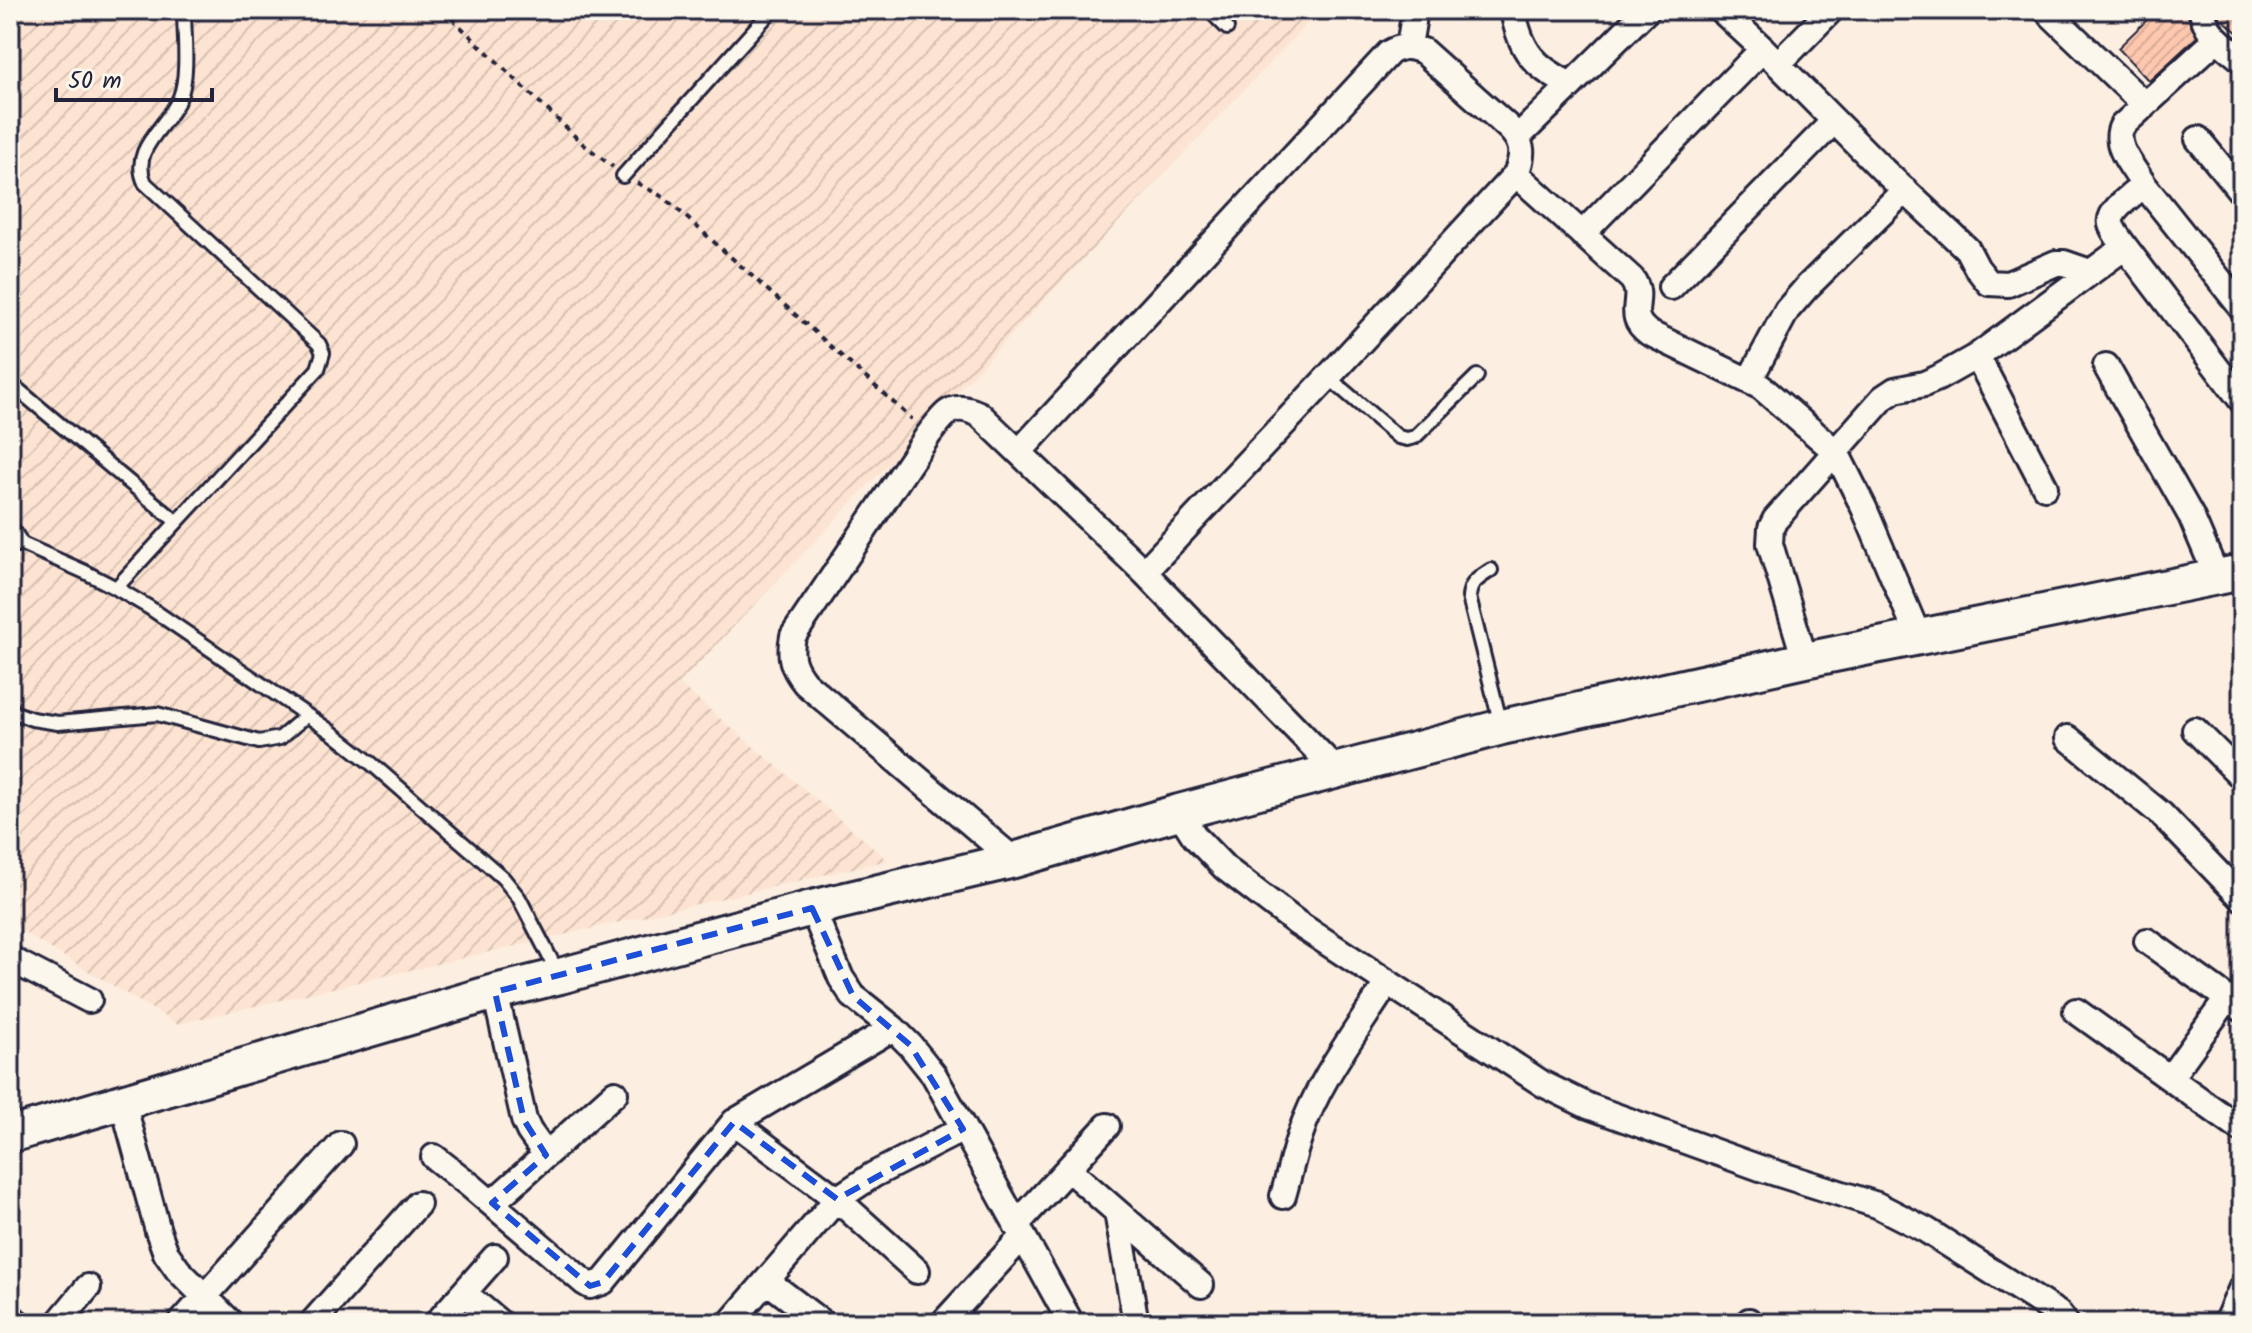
<svg xmlns="http://www.w3.org/2000/svg" width="2252" height="1333" font-family="Kalam,sans-serif">
  <defs>
    <pattern id="industrial-furrows" width="10" height="10" patternUnits="userSpaceOnUse" patternTransform="scale(2)"><rect width="10" height="10" fill="#fde3d1"/><path d="M-1 1l2-2M0 10L10 0M9 11l2-2" fill="none" stroke="#d9c2b4"/></pattern>
    <pattern id="building-hatch" width="6" height="6" patternUnits="userSpaceOnUse" patternTransform="scale(2)"><rect width="6" height="6" fill="#fec8af"/><path d="M-1 1l2-2M0 6l6-6M5 7l2-2" fill="none" stroke="#d9ac97"/></pattern>
  </defs>
  <rect width="100%" height="100%" fill="#fceee0"/>
  <filter id="ink" filterUnits="userSpaceOnUse"><feTurbulence type="fractalNoise" baseFrequency=".0125" numOctaves="2"/><feDisplacementMap in="SourceGraphic" scale="16" xChannelSelector="R" yChannelSelector="G"/><feConvolveMatrix kernelMatrix="1 2 1 2 8 2 1 2 1" color-interpolation-filters="sRGB"/></filter>
  <g filter="url(#ink)">
    <!-- industrial -->
    <path fill="url(#industrial-furrows)" d="M 10,10 L 1320,10 L 679,684 L 888,860 L 177,1024 L 10,924 Z"/>
    <!-- building -->
    <path fill="url(#building-hatch)" stroke="#22223b" stroke-width="2" d="M 2157,10 L 2187,10 L 2190,24 L 2197,37 L 2149,81 L 2118,48 Z
      M 2217,10 L 2242,10 L 2242,37 L 2219,16 Z"/>
    <g fill="none" stroke-linecap="round" stroke-linejoin="round">
      <defs>
        <path id="service" d="M 1209,10 L 1227,28
          M 623,176 L 772,10
          M 1328,377 L 1398,437 L 1407,439 L 1415,437 L 1477,376
          M 10,383 L 177,522
          M 10,525 L 22,544
          M 10,546 L 22,544 L 85,572 L 116,588 L 150,608 L 330,731 L 372,764 L 503,878 L 519,898 L 559,975
          M 1491,570 C 1479,578 1470,582 1469,597 L 1501,725
          M 116,588 L 318,369 L 323,353 L 319,344 L 145,183 C 129,148 168,127 180,97 C 189,74 184,35 184,10
          M 10,708 L 16,713 L 32,719 L 58,723 L 157,714 L 259,742 L 280,738 L 306,716"/>
        <path id="minor" d="M 1513,10 C 1520,51 1534,67 1571,85
          M 1721,10 L 1763,49 L 1882,169 L 1967,249 L 1977,268 L 1989,283 L 2008,284 L 2056,263 L 2064,263 L 2090,272
          M 2046,10 L 2145,105
          M 2202,10 C 2205,34 2225,45 2242,60
          M 2217,39 L 2122,126 C 2112,146 2134,168 2144,185 C 2135,193 2107,211 2111,224 C 2113,232 2121,241 2125,247 L 2242,401
          M 1409,46 L 1415,10
          M 1778,64 L 1831,10
          M 1518,137 L 1647,10
          M 2198,139 L 2242,193
          M 1516,174 L 1632,279 C 1647,300 1623,314 1649,333 L 1761,387 L 1836,452 L 1864,508 L 1919,638
          M 2144,185 L 2242,308
          M 1582,234 L 1763,49
          M 1671,287 L 1834,121
          M 1977,356 L 2045,487
          M 2106,366 L 2191,516 L 2217,577
          M 1749,381 L 1787,310 L 1807,287 L 1905,190
          M 1019,452 L 1389,53 C 1402,45 1409,46 1423,51 L 1508,127 C 1524,143 1524,154 1516,174 L 1328,377 L 1144,572
          M 1805,660 L 1770,544 L 1771,528 L 1775,520 L 1883,398 L 1895,390 L 1924,384 L 1938,378 L 1977,356 L 2125,247
          M 2195,730 L 2242,777
          M 2068,738 L 2161,814 L 2242,898
          M 1179,812 L 1195,837 L 1225,868 L 1297,923 L 1543,1084 L 1588,1106 L 1760,1168 L 1877,1205 L 1926,1230 L 2059,1314 L 2066,1323
          M 1014,860 L 805,683 C 792,667 789,656 793,636 L 929,434 C 946,413 951,401 979,414 L 1144,572 L 1337,771
          M 812,908 L 841,978 L 853,996 L 893,1028 L 910,1045 L 934,1075 L 1071,1323
          M 2147,941 L 2242,1009
          M 10,959 L 89,1000
          M 495,992 L 524,1120 L 529,1131 L 546,1155
          M 2076,1011 L 2242,1130
          M 2170,1078 L 2227,999
          M 123,1103 L 158,1231 L 166,1253 L 178,1270 L 231,1323
          M 734,1122 L 837,1199 L 917,1271
          M 434,1157 L 471,1186 L 585,1283 L 590,1286 L 603,1282 L 734,1122 L 893,1028
          M 1068,1169 L 1201,1285
          M 1283,1196 C 1289,1176 1293,1155 1300,1135 C 1318,1080 1357,1031 1387,983
          M 492,1203 L 615,1093
          M 1117,1212 L 1136,1323
          M 1016,1225 L 1107,1126
          M 767,1281 L 822,1323
          M 464,1293 L 500,1323
          M 10,1316 L 18,1323
          M 1749,1321 L 1751,1323
          M 58,1323 L 88,1287
          M 181,1323 L 341,1144
          M 312,1323 L 418,1204
          M 437,1323 L 495,1257
          M 730,1323 L 837,1199 L 873,1175 L 963,1129
          M 943,1323 L 1022,1237
          M 2226,1323 L 2242,1287"/>
        <path id="secondary" d="M 10,1135 L 495,992 L 560,976 L 812,908 L 1014,860 L 1179,812 L 1502,727 L 1805,660 L 2242,572"/>
      </defs>
      <!-- service casing -->
      <use href="#service" stroke="#22223b" stroke-width="18"/>
      <!-- minor casing -->
      <use href="#minor" stroke="#22223b" stroke-width="30"/>
      <!-- secondary casing -->
      <use href="#secondary" stroke="#22223b" stroke-width="40"/>
      <!-- path -->
      <path stroke="#22223b" stroke-width="4" stroke-dasharray="6 6" stroke-linecap="butt" d="M 443,10 L 583,144 L 613,167
        M 637,183 L 663,197 L 676,208 L 912,419"/>
      <!-- service -->
      <use href="#service" stroke="#fbf7ec" stroke-width="12"/>
      <!-- minor -->
      <use href="#minor" stroke="#fbf7ec" stroke-width="24"/>
      <!-- secondary -->
      <use href="#secondary" stroke="#fbf7ec" stroke-width="34"/>
    </g>
  </g>
  <!-- marked area -->
  <path fill="none" stroke="#1d4ed8" stroke-width="6" stroke-dasharray="16 10" stroke-linejoin="round" d="M 812,908 L 853,996 L 910,1045 L 963,1129 L 837,1199 L 734,1122 L 603,1282 L 590,1286 L 492,1203 L 546,1155 L 524,1120 L 495,992 Z"/>
  <!-- margin -->
  <rect width="2252" height="1333" fill="none" stroke="#fbf7ec" stroke-width="40"/>
  <rect x="20" y="20" width="2212" height="1293" fill="none" stroke="#22223b" stroke-width="3" filter="url(#ink)"/>
  <!-- scale -->
  <path d="M56 88v12h156v-12" fill="none" stroke="#22223b" stroke-width="4"/>
  <text x="68" y="88" font-size="24" fill="#22223b" stroke="#fbf7ec" stroke-width="6" paint-order="stroke">50 m</text>
</svg>
